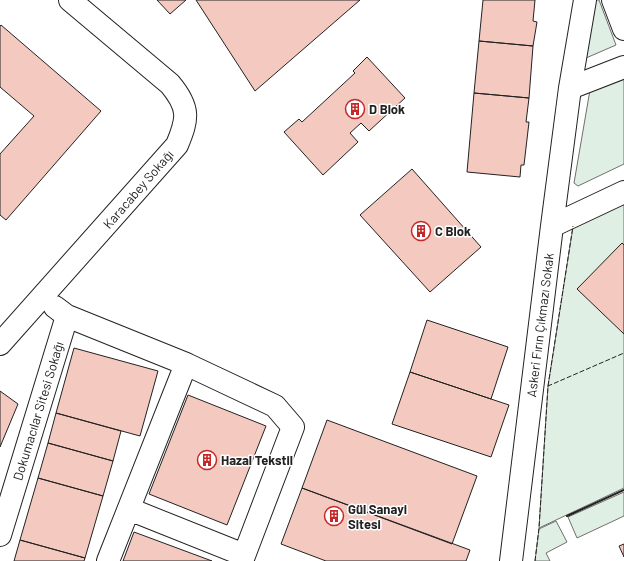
<svg xmlns="http://www.w3.org/2000/svg" width="624" height="561" font-family="Barlow,sans-serif">
  <rect width="100%" height="100%" fill="#fff"/>
  <!-- green -->
  <path fill="#e0efe3" stroke="#6f6f6f" d="M 593,0 L 599,0 L 616,45 L 586,58 Z
    M 624,74 L 624,164 L 578,186 L 574,183 L 590,90 Z
    M 624,202 L 624,488 L 539,528 L 548,386 L 573,227 Z
    M 624,492 L 624,516 L 577,538 L 568,517 Z
    M 556,521 L 567,542 L 546,553 L 550,561 L 535,561 L 539,529 Z"/>
  <!-- building -->
  <path fill="#f3c9c0" stroke="#222" d="M 157,0 L 186,0 L 170,14 Z
    M 196,0 L 360,0 L 255,91 Z
    M 483,0 L 535,0 L 533,21 L 537,22 L 533,46 L 479,41 Z
    M 1,25 L 101,111 L 6,220 L 0,215 L 0,154 L 34,116 L 0,87 L 0,26 Z
    M 479,41 L 533,46 L 529,98 L 474,93 Z
    M 367,57 L 405,98 L 369,131 L 361,123 L 350,133 L 358,142 L 323,175 L 284,132 L 299,119 L 302,122 L 355,73 L 353,71 Z
    M 474,93 L 529,98 L 526,122 L 529,122 L 524,165 L 521,165 L 520,177 L 467,172 Z
    M 412,169 L 481,247 L 430,292 L 360,215 Z
    M 622,243 L 624,245 L 624,334 L 577,289 Z
    M 427,320 L 508,347 L 491,399 L 410,372 Z
    M 74,348 L 158,371 L 140,436 L 56,413 Z
    M 410,372 L 509,405 L 491,457 L 392,424 Z
    M 0,391 L 18,404 L 0,447 Z
    M 188,395 L 266,426 L 227,525 L 149,494 Z
    M 56,413 L 121,431 L 113,461 L 48,443 Z
    M 327,420 L 477,476 L 452,544 L 302,488 Z
    M 48,443 L 113,461 L 103,496 L 38,478 Z
    M 38,478 L 103,496 L 85,558 L 20,540 Z
    M 302,488 L 470,550 L 466,561 L 326,561 L 281,544 Z
    M 134,532 L 212,561 L 123,561 Z
    M 20,540 L 85,558 L 84,561 L 14,561 Z
    M 624,544 L 624,557 L 619,546 Z"/>
  <g fill="none" stroke-linecap="round" stroke-linejoin="round">
    <defs>
      <path id="minor" d="M 613,0 L 624,29
        M 570,88 L 624,67
        M 552,226 L 624,192
        M 67,316 L 186,364 L 275,406 L 293,427 L 242,561
        M 0,344 L 177,145 C 188,119 190,108 170,84 L 70,0
        M 129,509 L 244,555
        M 0,535 L 67,316 L 55,307
        M 108,561 L 186,364
        M 511,561 L 552,226 L 570,88 L 585,0"/>
    </defs>
    <!-- minor casing -->
    <use href="#minor" stroke="#222" stroke-width="24"/>
    <!-- minor -->
    <use href="#minor" stroke="#fff" stroke-width="22"/>
    <!-- fence -->
    <path stroke="#222" stroke-width="1" stroke-dasharray="5 2" stroke-linecap="butt" d="M 548,386 L 573,226
      M 535,561 L 539,528 L 548,386 L 624,353"/>
    <!-- wall -->
    <path stroke="#222" stroke-width="2" d="M 567,516 L 624,490"/>
  </g>
  <!-- icons -->
  <defs>
    <symbol id="building-ring" viewBox="-11 -11 22 22"><circle r="9.5" fill="#fff" stroke="#c62828" stroke-width="1.5"/><path d="M-4-6H4V6H1V3H-1V6H-4ZM-2.5-4.3h1.7v1.8h-1.7ZM.8-4.3h1.7v1.8H.8ZM-2.5-1h1.7V.8h-1.7ZM.8-1h1.7V.8H.8Z" fill="#c62828"/></symbol>
  </defs>
  <g fill-rule="evenodd">
    <use href="#building-ring" x="344" y="98" width="22" height="22"/>
    <use href="#building-ring" x="410" y="220" width="22" height="22"/>
    <use href="#building-ring" x="196" y="449" width="22" height="22"/>
    <use href="#building-ring" x="323" y="505" width="22" height="22"/>
  </g>
  <g text-anchor="middle" stroke-width="3" stroke-linejoin="round" paint-order="stroke">
    <!-- poi labels -->
    <g font-size="13" font-weight="bold" fill="#222" stroke="#fff" text-anchor="start">
      <text x="369" y="114">D Blok</text>
      <text x="435" y="236">C Blok</text>
      <text x="221" y="465">Hazal Tekstil</text>
      <text x="348" y="514">Gül Sanayi<tspan x="348" dy="15">Sitesi</tspan></text>
    </g>
    <!-- street labels -->
    <g font-size="13" fill="#222" stroke="#fff">
      <text transform="translate(138 189) rotate(-49)" y="5">Karacabey Sokağı</text>
      <text transform="translate(540 325) rotate(-83)" y="5">Askeri Fırın Çıkmazı Sokak</text>
      <text transform="translate(38 411) rotate(-73)" y="5">Dokumacılar Sitesi Sokağı</text>
    </g>
  </g>
</svg>
